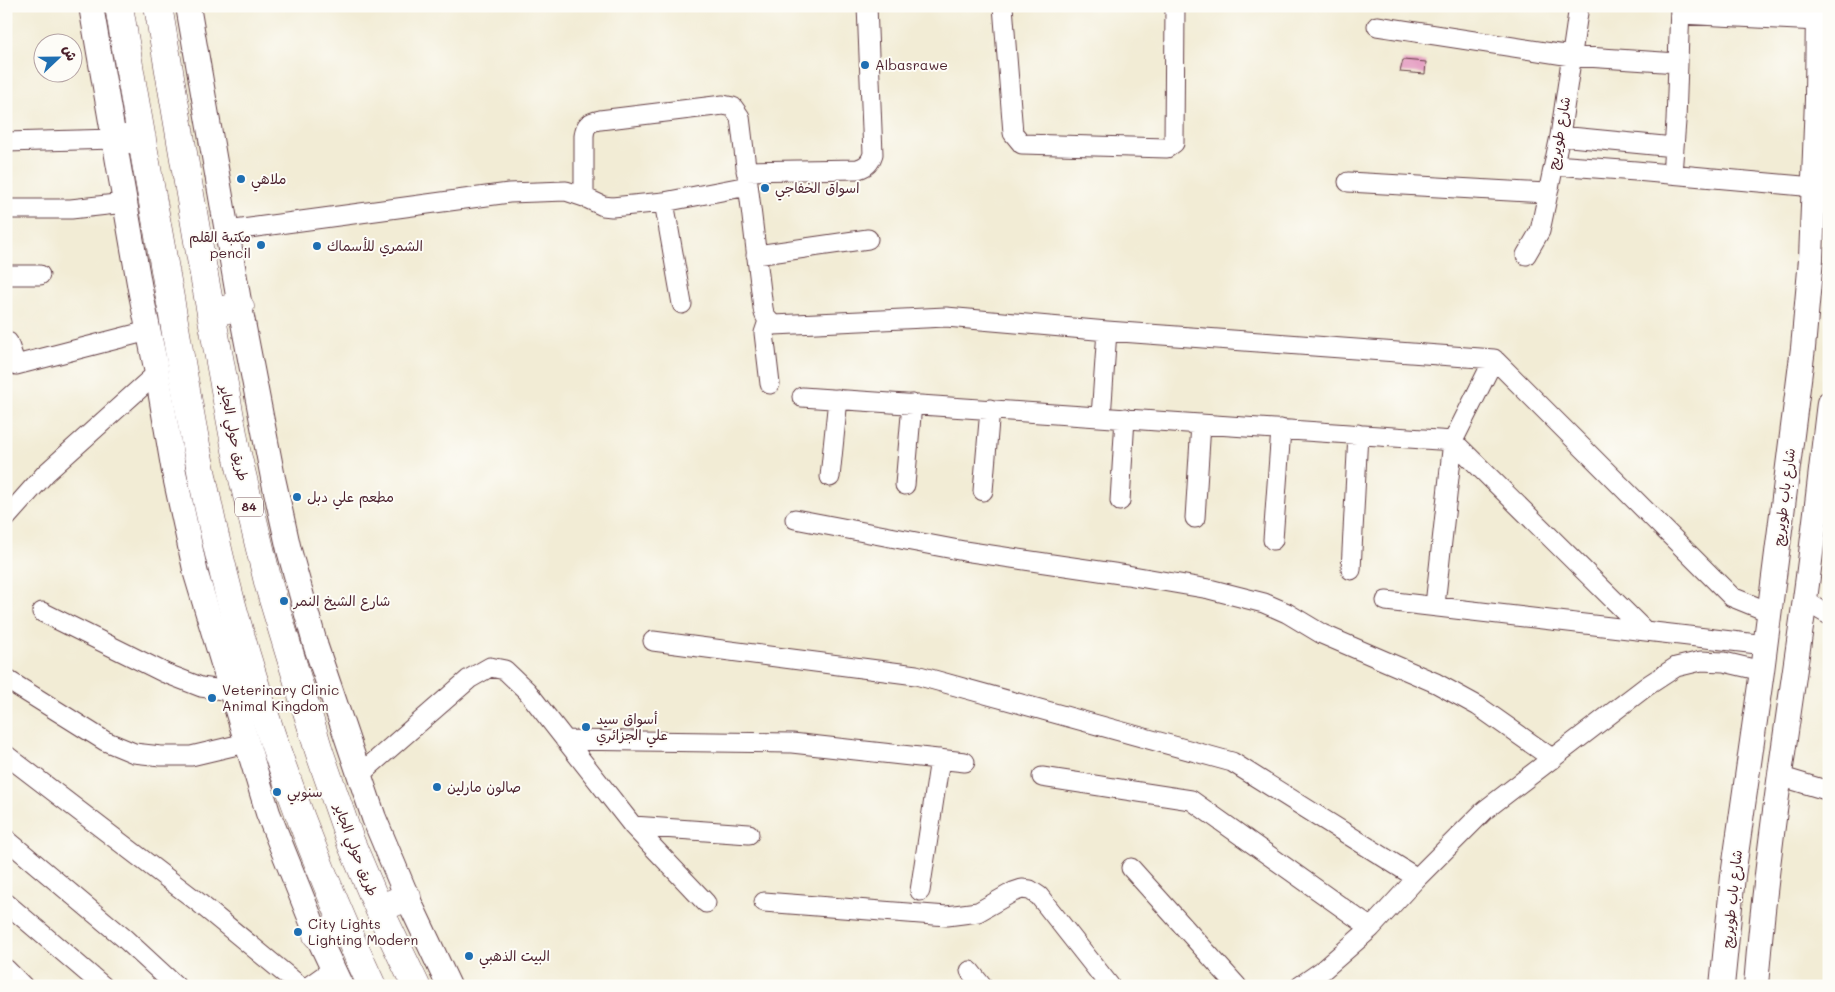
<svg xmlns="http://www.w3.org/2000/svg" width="1835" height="992" font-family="Mali,'Playpen Sans Arabic',sans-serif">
  <rect width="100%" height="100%" fill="#fdfcf7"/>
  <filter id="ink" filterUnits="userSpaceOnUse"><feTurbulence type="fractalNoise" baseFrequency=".02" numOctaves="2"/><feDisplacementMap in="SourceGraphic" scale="10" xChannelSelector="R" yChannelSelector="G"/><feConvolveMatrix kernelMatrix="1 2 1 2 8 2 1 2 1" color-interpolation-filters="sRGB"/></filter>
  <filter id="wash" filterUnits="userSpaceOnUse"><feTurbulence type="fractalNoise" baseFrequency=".0096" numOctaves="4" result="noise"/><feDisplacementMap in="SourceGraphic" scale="20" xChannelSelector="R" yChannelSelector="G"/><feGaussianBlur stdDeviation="1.12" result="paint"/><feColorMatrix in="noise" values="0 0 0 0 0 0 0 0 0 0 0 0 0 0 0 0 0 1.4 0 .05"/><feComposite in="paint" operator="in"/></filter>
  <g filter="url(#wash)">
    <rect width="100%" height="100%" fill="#f2ecd5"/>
    <g id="blocks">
      <!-- building -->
      <path fill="#e6a3c5" d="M 1403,60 L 1426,62 L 1425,74 L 1400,72 Z"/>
    </g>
  </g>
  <g filter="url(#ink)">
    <use href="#blocks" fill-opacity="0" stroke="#633e44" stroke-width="1"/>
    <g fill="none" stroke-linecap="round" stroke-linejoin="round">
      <defs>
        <path id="minor" d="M 1003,6 L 1013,133 L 1022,144 L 1167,148 L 1174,143 L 1175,6
          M 1680,14 L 1818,21
          M 1377,26 L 1571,56 L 1678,63
          M 1560,136 L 1674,147
          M 6,142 L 114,139
          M 1554,165 L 1636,171 L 1814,187
          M 746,171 L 858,169 C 867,166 870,163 873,154 L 867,6
          M 1672,174 L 1676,121 L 1680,6
          M 1348,182 L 1547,193
          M 584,197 L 584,136 C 585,125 589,122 600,120 L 723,105 L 733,107 L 740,117 L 763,308 C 764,316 767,320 774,325 L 946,317 L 1107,331 L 1494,359 L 1732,597 L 1769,612
          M 664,202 L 682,304
          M 6,209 L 71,209 L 125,203
          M 227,231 L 509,193 L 566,191 L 584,197 L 603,206 L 612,207 L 664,202 L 748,186
          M 756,255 L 868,239
          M 1526,255 L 1540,231 L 1560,136 L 1579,6
          M 6,275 L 40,275
          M 768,321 L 764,333 L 770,384
          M 6,343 L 8,342 L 16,365 L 148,331
          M 802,397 L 1453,441 L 1645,631
          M 1101,417 L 1107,331
          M 830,477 L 838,399
          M 905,485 L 912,404
          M 983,491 L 990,409
          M 1120,501 L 1125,418
          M 6,518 L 46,473 L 157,373
          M 1195,518 L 1201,424
          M 795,519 L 964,551 L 1127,575 L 1209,589 L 1264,603 L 1287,613 L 1322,634 L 1436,683 L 1478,706 L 1553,759
          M 1273,540 L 1281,429
          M 1351,570 L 1358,434
          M 1386,601 L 1766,645
          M 1805,601 L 1829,615
          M 1435,605 L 1453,441 L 1494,359
          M 42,612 L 165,673 L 201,687 L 230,691
          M 653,641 L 916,675 L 1232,762 L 1417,878
          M 6,679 L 105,741 L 134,753 L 161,756 L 191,756 L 246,743
          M 565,740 L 792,743 L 965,762
          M 6,755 L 198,902 L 300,986
          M 358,776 L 469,679 L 490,667 L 505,670 L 527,691 L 633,826 L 706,903
          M 1779,776 L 1829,791
          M 1042,777 L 1191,800 L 1371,928
          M 633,826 L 749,834
          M 6,839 L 124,938 L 176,986
          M 1131,868 L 1237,986
          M 920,891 L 940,759
          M 764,902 L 947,916 L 978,912 L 1013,892 L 1022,889 L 1030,890 L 1039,896 L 1110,986
          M 6,903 L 103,986
          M 6,969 L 23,986
          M 970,971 L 982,986
          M 309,986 L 333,969
          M 1300,986 L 1323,970 L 1371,928 L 1417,878 L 1485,810 L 1647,686 L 1676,667 L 1701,661 L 1724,662 L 1762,671"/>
        <path id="major" d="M 91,6 L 140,289 L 157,373 L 174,472 L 196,574 L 268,813 L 317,935 L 341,986
          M 188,6 L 240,307 L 273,478 L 289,550 L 316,647 L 374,818 L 407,897 L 449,986
          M 1722,986 L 1733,876 L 1762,671 L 1803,348 L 1811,259 L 1817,99 L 1818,6
          M 1756,986 C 1766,856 1787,728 1805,599 C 1814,534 1821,468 1829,403"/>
        <path id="highway" d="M 119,6 C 135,104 153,201 170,298 C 187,398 204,499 230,598 C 266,731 313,861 372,986
          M 158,6 L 200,253 L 236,450 L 269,586 L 319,751 L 351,843 L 379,909 L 416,986
          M 114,139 L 142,139
          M 211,312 L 240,307
          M 379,909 L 407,897
          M 317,935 L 343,924"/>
      </defs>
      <!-- minor casing -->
      <use href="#minor" stroke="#633e44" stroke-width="21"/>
      <!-- major casing -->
      <use href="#major" stroke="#633e44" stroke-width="26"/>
      <!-- highway casing -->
      <use href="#highway" stroke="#633e44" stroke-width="29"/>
      <!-- minor -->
      <use href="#minor" stroke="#fff" stroke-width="19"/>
      <!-- major -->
      <use href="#major" stroke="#fff" stroke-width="24"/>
      <!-- highway -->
      <use href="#highway" stroke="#fff" stroke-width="28"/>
    </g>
  </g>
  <!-- markers -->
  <g fill="#1f6fb2" stroke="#fdfcf7" stroke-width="2">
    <circle cx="865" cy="65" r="5"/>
    <circle cx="241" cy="179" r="5"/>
    <circle cx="765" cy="188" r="5"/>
    <circle cx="261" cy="245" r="5"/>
    <circle cx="317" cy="246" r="5"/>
    <circle cx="297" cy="497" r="5"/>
    <circle cx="284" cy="601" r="5"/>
    <circle cx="212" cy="698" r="5"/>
    <circle cx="586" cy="727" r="5"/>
    <circle cx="437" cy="787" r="5"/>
    <circle cx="277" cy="792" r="5"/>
    <circle cx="298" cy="932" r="5"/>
    <circle cx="469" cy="956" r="5"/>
  </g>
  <g text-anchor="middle" stroke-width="4" stroke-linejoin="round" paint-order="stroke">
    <!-- shield labels -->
    <rect fill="#fdfcf7" stroke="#806168" stroke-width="1" x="235" y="497.5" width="28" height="19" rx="4"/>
    <g font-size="12" font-weight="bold" fill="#4a1f2b">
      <text x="249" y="511">84</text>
    </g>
    <!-- poi labels -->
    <g font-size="14" fill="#4a1f2b" stroke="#fdfcf7" text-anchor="start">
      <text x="875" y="70">Albasrawe</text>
      <text x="251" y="184">ملاهي</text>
      <text x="775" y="193">اسواق الخفاجي</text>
      <text x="251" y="242" text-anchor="end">مكتبة القلم<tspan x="251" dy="16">pencil</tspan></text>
      <text x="327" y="251">الشمري للأسماك</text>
      <text x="307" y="502">مطعم علي دبل</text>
      <text x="294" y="606">شارع الشيخ النمر</text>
      <text x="222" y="695">Veterinary Clinic<tspan x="222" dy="16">Animal Kingdom</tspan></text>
      <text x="596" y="724">أسواق سيد<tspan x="596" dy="16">علي الجزائري</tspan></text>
      <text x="447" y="792">صالون مارلين</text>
      <text x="287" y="797">سنوبي</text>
      <text x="308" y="929">City Lights<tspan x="308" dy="16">Lighting Modern</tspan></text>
      <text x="479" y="961">البيت الذهبي</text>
    </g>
    <!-- street labels -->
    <g font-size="14" fill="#4a1f2b" stroke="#fdfcf7">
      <text transform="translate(1559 133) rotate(-80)" y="5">شارع طويريج</text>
      <text transform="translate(234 433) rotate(79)" y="5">طريق حولي الجاير</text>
      <text transform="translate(1784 497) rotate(-83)" y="5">شارع باب طويريج</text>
      <text transform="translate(356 850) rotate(69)" y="5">طريق حولي الجاير</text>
      <text transform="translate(1732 899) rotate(-84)" y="5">شارع باب طويريج</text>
    </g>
  </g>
  <!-- margin -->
  <rect width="1835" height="992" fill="none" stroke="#fdfcf7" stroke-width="25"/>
  <!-- north arrow -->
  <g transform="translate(58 58) rotate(68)"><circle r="24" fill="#fdfcf7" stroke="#b5a4a5"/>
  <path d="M0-4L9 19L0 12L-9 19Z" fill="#1f6fb2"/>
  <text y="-8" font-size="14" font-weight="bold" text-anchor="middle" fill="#4a1f2b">ش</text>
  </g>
</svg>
